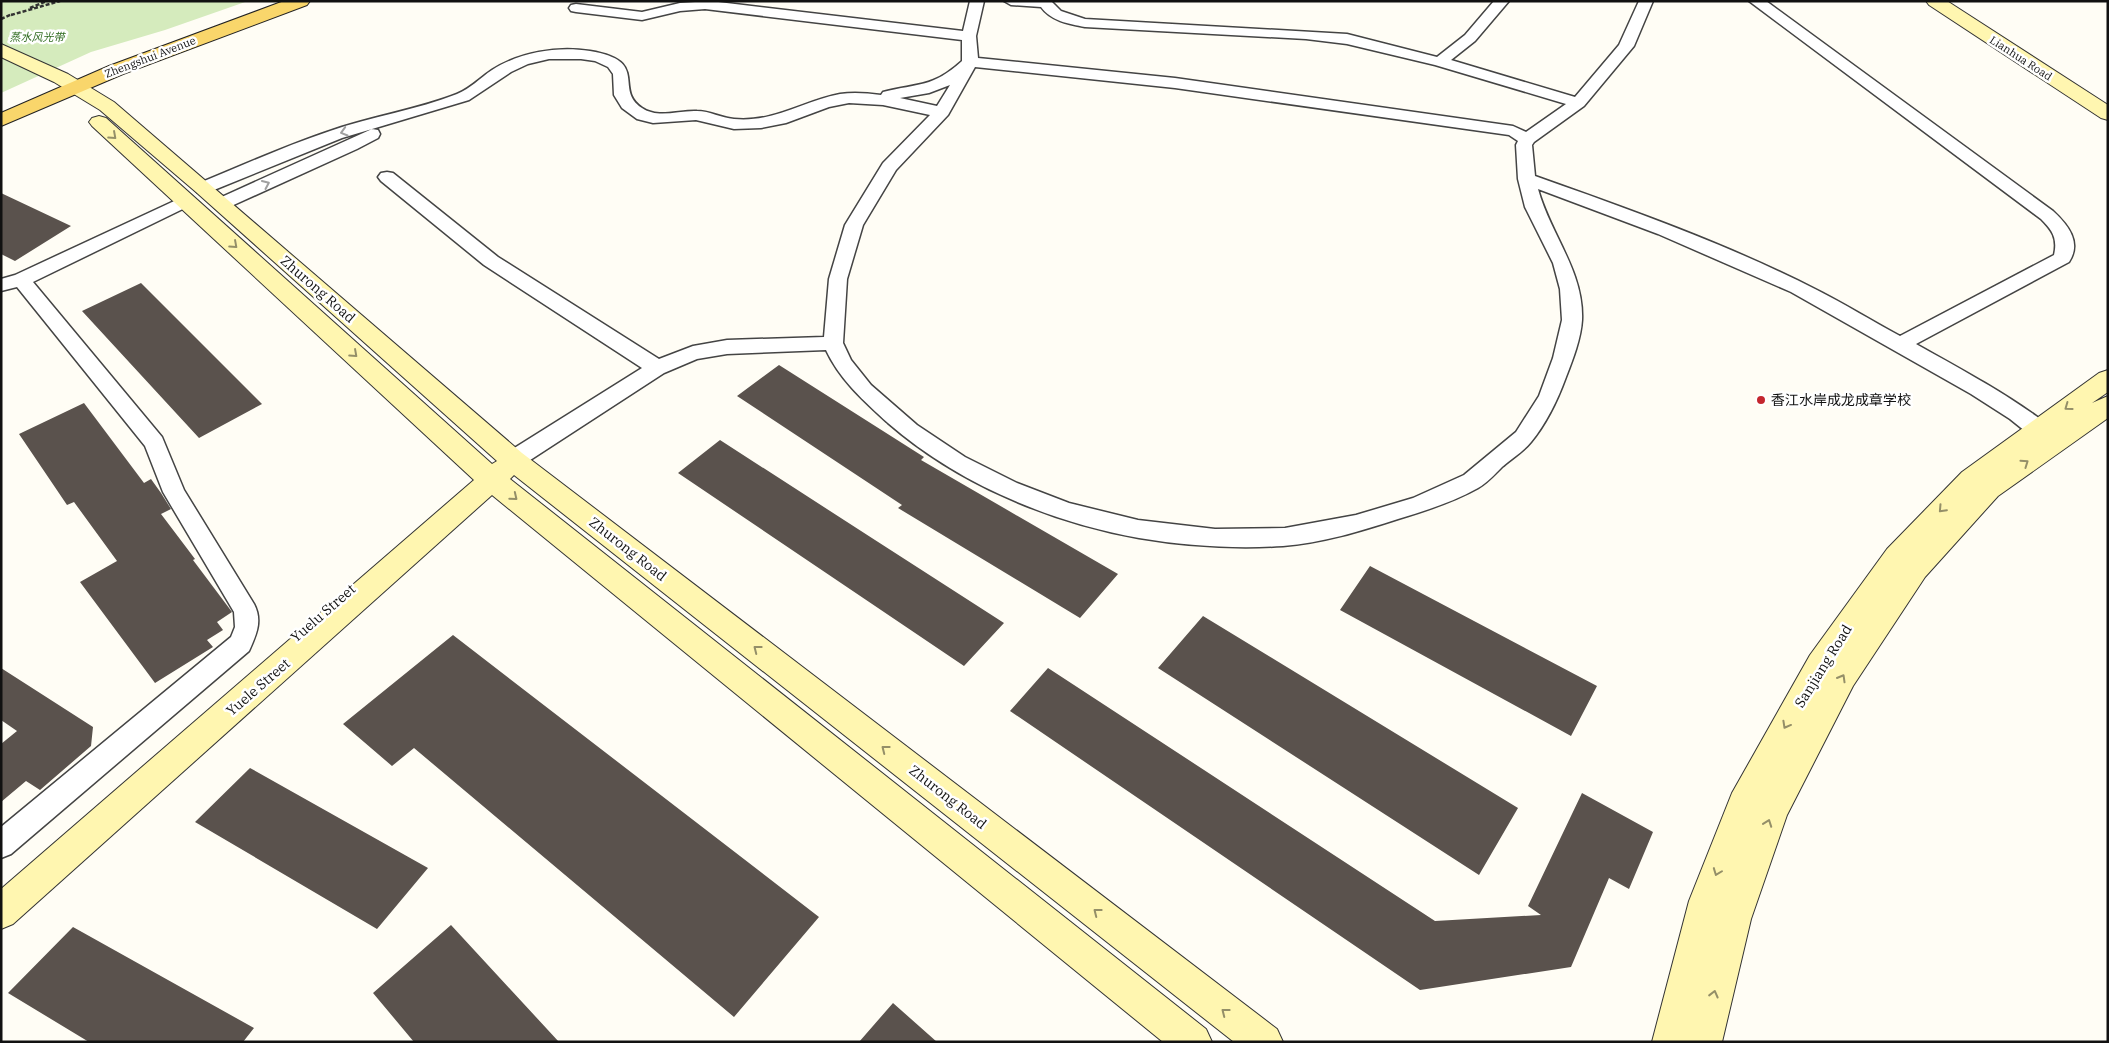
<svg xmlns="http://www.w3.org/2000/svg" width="2109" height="1043" font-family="'IBM Plex Serif','Noto Sans SC',serif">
  <rect width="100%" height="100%" fill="#fffdf5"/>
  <!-- green -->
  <path fill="#d5ebbd" d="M 1,1 L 248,1 L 165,30 L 91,52 L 1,93 Z"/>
  <!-- building -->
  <path fill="#5a524d" d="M 1,193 L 71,226 L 15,261 L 1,254 Z
    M 141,283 L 262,404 L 199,438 L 82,311 Z
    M 779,365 L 924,457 L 921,460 L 1118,574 L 1080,618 L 898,508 L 902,505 L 737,396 Z
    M 84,403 L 144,483 L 151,479 L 161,493 L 171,509 L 161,514 L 195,559 L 193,560 L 232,612 L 217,622 L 223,630 L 207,640 L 213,647 L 155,683 L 80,582 L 117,561 L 74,502 L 67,505 L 19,434 Z
    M 720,440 L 875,540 L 1004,623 L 964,666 L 678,473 Z
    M 1370,566 L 1597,686 L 1571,736 L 1340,610 Z
    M 1203,616 L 1518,808 L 1479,875 L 1158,668 Z
    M 453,635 L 819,917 L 734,1017 L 414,748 L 392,766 L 343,724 Z
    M 1,668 L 93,727 L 91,746 L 40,790 L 26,781 L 1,802 L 1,744 L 17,731 L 1,720 Z
    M 1048,668 L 1435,921 L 1541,915 L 1528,906 L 1582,793 L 1653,832 L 1629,889 L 1609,878 L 1571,967 L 1420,990 L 1010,711 Z
    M 250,768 L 428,868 L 377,929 L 195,822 Z
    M 451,925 L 559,1042 L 414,1042 L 373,993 Z
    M 73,927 L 254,1028 L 243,1042 L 89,1042 L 8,993 Z
    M 893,1003 L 937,1042 L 859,1042 Z"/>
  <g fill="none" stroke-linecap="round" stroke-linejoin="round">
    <defs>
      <path id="street" d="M 710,1 L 963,31 L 970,1 L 984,1 L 976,36 L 978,58 L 1175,78 L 1513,126 L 1526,132 L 1566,104 L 1435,65 L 1347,44 L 1306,39 L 1085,27 C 1069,24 1051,21 1041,7 L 1011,5 L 1004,1 L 1051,1 L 1061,11 L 1085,19 L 1347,34 L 1437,57 L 1465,35 L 1494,1 L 1509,1 L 1475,41 L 1451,60 L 1575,97 L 1619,45 L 1639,1 L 1653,1 L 1634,46 L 1584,106 L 1534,142 L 1532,145 L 1535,176 C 1631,210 1727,244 1817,290 C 1845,304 1872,321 1900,336 L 2054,255 C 2058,238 2052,230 2041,219 L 1749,1 L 1766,1 L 2053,211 C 2068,225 2082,242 2069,262 L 1916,344 C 1957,367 1998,389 2036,416 C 2046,424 2059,431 2065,442 L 2062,448 L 2054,450 L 2046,448 L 2010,419 L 1971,394 L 1791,292 L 1658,234 L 1538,189 C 1550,234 1584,271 1582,320 C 1581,338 1573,359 1566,377 C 1558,399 1546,424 1531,442 C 1523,452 1511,459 1502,467 C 1495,474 1487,483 1478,488 C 1453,502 1425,511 1398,519 C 1361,531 1322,543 1283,546 C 1235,549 1186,546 1139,538 C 1049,522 957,483 888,423 C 864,401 840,380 826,350 L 727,354 L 697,359 L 664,373 L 521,466 L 513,468 L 505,466 L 502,460 L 505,454 L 642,368 L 484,265 L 381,181 L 378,177 L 381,173 L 387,172 L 393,173 L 498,257 L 659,359 L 693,346 L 727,340 L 824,337 L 829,279 L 845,225 L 883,163 L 930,115 L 883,105 L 849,103 L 829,107 L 786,123 L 761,128 L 734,129 L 696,120 L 653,123 L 637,119 L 622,108 L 614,95 L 613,74 L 608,67 L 595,61 L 581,59 L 549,59 L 528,64 L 511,72 L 469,100 L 342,138 L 209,192 L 203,193 L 197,192 L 194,188 L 197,184 C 241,166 285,146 330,131 C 372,116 417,110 457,94 C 470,89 480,78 492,70 C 520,52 557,46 590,51 C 651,61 613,89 642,108 C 658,119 679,110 697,111 C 710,111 721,118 734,119 C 773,123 803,101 840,94 C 853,92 867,93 881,95 L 883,92 C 919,83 932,88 962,61 L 962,40 L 705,9 L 680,11 L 642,20 L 576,12 L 571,11 L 569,8 L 571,5 L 576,4 L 642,12 L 680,3 ZM 975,67 L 1175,88 L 1509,135 L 1518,141 L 1516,145 L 1518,179 L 1525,207 L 1553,263 L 1560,289 L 1562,320 L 1553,358 L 1539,396 L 1516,432 L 1464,475 L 1413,498 L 1356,515 L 1285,528 L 1215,529 L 1138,520 L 1069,503 L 1017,483 L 965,457 L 917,425 L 871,385 L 851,360 L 843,343 L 847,279 L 863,225 L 896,170 L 948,115 ZM 950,85 L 937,106 L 900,98 L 929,93 Z
        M 372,129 L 378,130 L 380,134 L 378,138 L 357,149 L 227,208 L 221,209 L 215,208 L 212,204 L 215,200 Z
        M 185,196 L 191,197 L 194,201 L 191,205 L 33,282 L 162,437 L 184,490 L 254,604 C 263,621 256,635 249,651 L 11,854 L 1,858 L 1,827 L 231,637 L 235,627 L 234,612 L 163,492 L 145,446 L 17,287 L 1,291 L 1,279 L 15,275 Z"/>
      <path id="secondary" d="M 1926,1 L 1947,1 L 2108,105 L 2108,120 L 2101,118 L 1929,5 Z
        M 1,44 L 68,74 L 114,102 L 522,453 L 1277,1029 L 1283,1042 L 1234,1042 L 514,475 L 510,479 L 1206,1029 L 1212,1042 L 1163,1042 L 492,495 L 13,924 L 1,929 L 1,889 L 474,480 L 92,126 L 89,122 L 92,118 L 99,116 L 106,118 L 492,464 L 497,461 L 196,192 L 100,110 L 54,82 L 1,57 Z
        M 2108,370 L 2108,392 L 2092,403 L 2108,396 L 2108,418 L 1998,496 L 1925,577 L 1853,686 L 1787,815 L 1751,919 L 1722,1042 L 1652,1042 L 1689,901 L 1732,793 L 1810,655 L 1887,549 L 1962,472 L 2099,373 Z"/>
      <path id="primary" d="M 284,1 L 310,1 L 307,5 L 123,74 L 1,126 L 1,113 L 109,66 Z"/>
    </defs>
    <!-- street casing -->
    <use href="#street" stroke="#444" stroke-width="3"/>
    <!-- secondary casing -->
    <use href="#secondary" stroke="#333" stroke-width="2"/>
    <!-- primary casing -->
    <use href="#primary" stroke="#222" stroke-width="2"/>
    <!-- path -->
    <path stroke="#333" stroke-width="2.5" stroke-dasharray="4 2" stroke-linecap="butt" d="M 30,8 L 47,1
      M 11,15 L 60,1
      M 1,19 L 12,14"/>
    <!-- street -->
    <use href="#street" fill="#fff" fill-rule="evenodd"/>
    <!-- secondary -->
    <use href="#secondary" fill="#fff6b0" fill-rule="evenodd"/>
    <!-- primary -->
    <use href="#primary" fill="#f9d66b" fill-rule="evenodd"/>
  </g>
  <!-- one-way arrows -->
  <defs><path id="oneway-chevron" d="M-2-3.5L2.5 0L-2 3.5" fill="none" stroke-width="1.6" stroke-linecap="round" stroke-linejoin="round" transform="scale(1.25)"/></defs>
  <g stroke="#a0a0a0">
    <use href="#oneway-chevron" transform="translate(344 132) rotate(164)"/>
    <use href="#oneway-chevron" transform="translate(266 184) rotate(-24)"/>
  </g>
  <g stroke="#948f68">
    <use href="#oneway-chevron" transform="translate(113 136) rotate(42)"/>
    <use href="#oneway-chevron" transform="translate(234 245) rotate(42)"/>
    <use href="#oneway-chevron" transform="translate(354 354) rotate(42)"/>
    <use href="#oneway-chevron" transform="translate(2068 407) rotate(144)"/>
    <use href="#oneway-chevron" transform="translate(2025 463) rotate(-35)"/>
    <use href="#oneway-chevron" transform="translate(514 497) rotate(39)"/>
    <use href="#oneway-chevron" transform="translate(1942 509) rotate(133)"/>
    <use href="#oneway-chevron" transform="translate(757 649) rotate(-142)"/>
    <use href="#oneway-chevron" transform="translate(1842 678) rotate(-60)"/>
    <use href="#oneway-chevron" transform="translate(1786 725) rotate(119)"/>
    <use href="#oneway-chevron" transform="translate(885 749) rotate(-142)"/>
    <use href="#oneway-chevron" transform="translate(1768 823) rotate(-70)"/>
    <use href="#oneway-chevron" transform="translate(1717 872) rotate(111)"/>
    <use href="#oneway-chevron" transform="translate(1097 912) rotate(-142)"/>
    <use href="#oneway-chevron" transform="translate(1714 994) rotate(-76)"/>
    <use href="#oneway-chevron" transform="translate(1225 1012) rotate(-142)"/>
  </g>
  <!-- markers -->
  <circle fill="#c4262e" stroke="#fff" stroke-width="2" cx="1761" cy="400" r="5"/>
  <g text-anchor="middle" stroke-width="5" stroke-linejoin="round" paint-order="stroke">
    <!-- far-park labels -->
    <g font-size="11" font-style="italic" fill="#2f6b1f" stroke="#fff">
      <text x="37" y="41">蒸水风光带</text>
    </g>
    <!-- far-street labels -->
    <g font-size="11" fill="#111" stroke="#fff">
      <text transform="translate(150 57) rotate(-21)" y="4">Zhengshui Avenue</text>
      <text transform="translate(2021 58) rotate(33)" y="4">Lianhua Road</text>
    </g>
    <!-- street labels -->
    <g font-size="14" fill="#111" stroke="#fff">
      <text transform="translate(318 289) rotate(41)" y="5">Zhurong Road</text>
      <text transform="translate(628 549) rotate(38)" y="5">Zhurong Road</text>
      <text transform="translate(323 613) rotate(-41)" y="5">Yuelu Street</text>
      <text transform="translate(1823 666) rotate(-58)" y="5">Sanjiang Road</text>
      <text transform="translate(258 687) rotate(-41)" y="5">Yuele Street</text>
      <text transform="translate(948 797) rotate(38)" y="5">Zhurong Road</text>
    </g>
    <!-- poi labels -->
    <g font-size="14" fill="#111" stroke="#fff" text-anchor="start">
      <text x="1771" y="405">香江水岸成龙成章学校</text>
    </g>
  </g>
  <!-- border -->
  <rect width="2109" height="1043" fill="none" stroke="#111111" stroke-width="5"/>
</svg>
